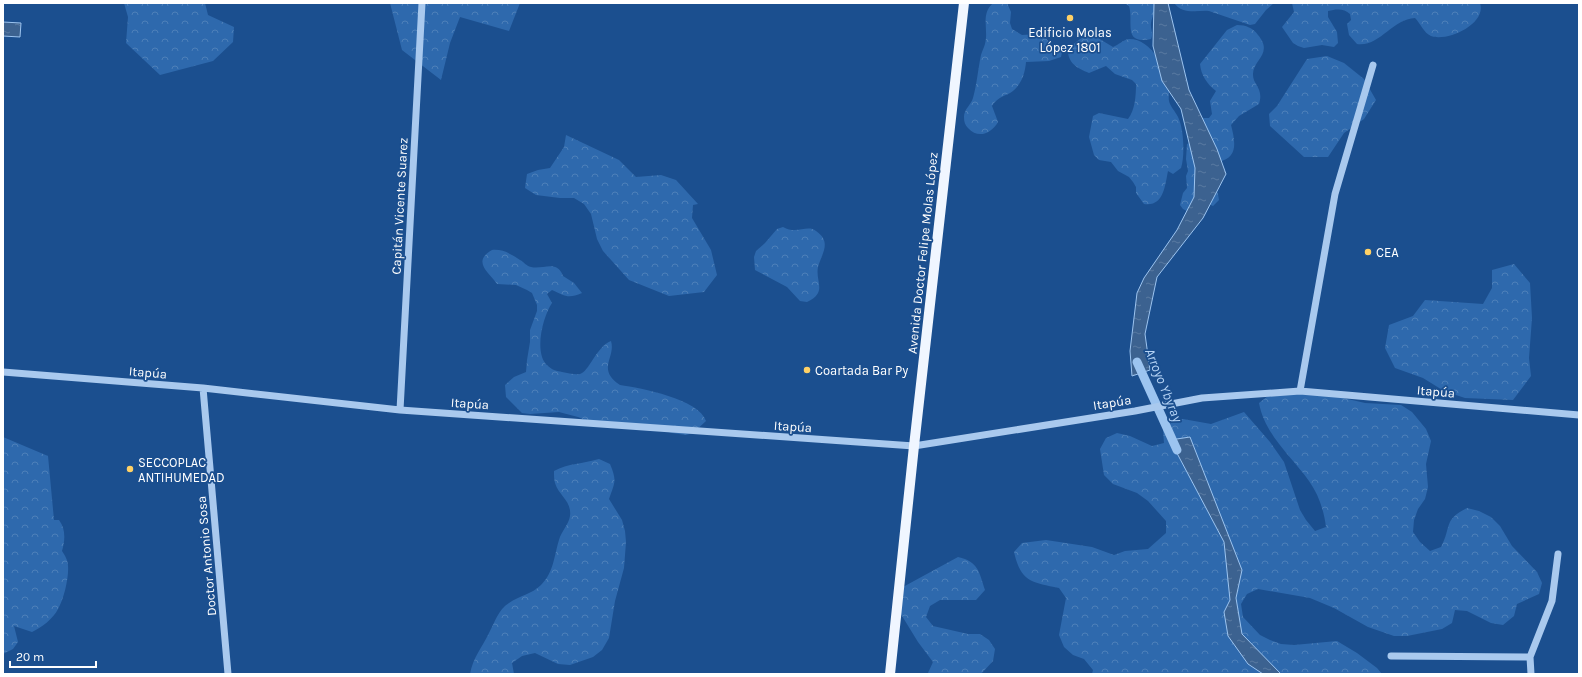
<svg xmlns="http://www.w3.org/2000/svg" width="1582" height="677" font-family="Karla,sans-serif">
  <defs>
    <pattern id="forest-crowns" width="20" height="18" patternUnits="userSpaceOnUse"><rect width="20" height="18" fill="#2e69ad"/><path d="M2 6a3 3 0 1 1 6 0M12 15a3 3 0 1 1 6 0" fill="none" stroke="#4d80b9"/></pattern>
    <pattern id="water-ripples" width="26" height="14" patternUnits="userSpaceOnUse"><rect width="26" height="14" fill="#3c6290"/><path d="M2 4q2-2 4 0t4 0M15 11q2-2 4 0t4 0" fill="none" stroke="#597aa1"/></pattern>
  </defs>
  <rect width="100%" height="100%" fill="#1b4f8f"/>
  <!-- forest -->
  <path fill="url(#forest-crowns)" d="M 124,3 L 205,3 L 208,15 L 234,27 L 233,42 L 213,61 L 160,75 L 126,43 L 128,17 Z
    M 390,3 L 520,3 L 509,31 L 460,17 L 450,43 L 441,80 L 402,50 Z
    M 993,3 L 1007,3 L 1011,12 L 1010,23 L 1012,29 L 1022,35 L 1040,34 L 1045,37 L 1052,46 L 1062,52 L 1061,57 L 1049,61 L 1026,62 C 1025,74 1021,86 1010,93 C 1002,97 997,98 992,106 L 998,122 C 991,134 978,139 968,128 C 965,125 964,122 964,117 C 964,109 971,105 973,98 C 977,84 978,69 981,55 C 982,51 984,48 985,44 C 989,29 980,15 993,3 Z
    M 1124,3 L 1156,3 C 1157,10 1152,16 1151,23 C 1150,29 1154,33 1151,39 C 1122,45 1134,22 1129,6 Z
    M 1174,3 L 1274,3 L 1266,10 L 1255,24 L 1250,25 L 1209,11 C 1197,10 1183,15 1174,3 Z
    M 1292,3 L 1480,3 C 1487,24 1447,42 1431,36 C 1424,33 1420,23 1415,18 C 1392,19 1380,47 1357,44 L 1349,35 L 1347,24 L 1351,20 L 1350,14 C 1344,8 1336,9 1328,11 L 1328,17 L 1337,32 L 1338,43 L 1334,47 L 1322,45 L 1304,48 L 1298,46 L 1293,43 L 1282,27 L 1294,12 Z
    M 1237,25 C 1246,25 1253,28 1258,35 C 1274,54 1252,60 1253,75 C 1253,85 1264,88 1259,104 L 1239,116 L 1231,125 C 1235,141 1239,158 1218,162 L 1198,121 L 1203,118 L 1209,118 L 1212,114 L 1210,101 L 1216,91 C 1207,84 1201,75 1200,64 L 1227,30 Z
    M 1087,36 L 1098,38 L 1113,47 C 1119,45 1122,40 1129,39 C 1153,39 1165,70 1169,88 C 1170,92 1168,96 1169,101 C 1170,106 1175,111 1178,117 C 1184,129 1185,156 1181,168 L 1173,174 L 1168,171 C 1165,185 1164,207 1144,204 L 1136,193 L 1136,187 L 1133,182 L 1129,177 L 1118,171 L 1111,162 L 1099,160 L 1094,155 L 1089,137 L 1093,116 L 1099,113 L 1128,119 C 1135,110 1136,96 1136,84 L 1132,80 L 1115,74 L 1106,66 L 1089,73 C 1077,68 1067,63 1068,48 C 1075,44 1079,38 1087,36 Z
    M 1327,56 L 1344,63 L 1364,79 L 1376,100 L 1364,119 L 1344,133 L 1328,157 L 1304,157 L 1270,126 L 1269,114 L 1277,106 L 1307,59 Z
    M 566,135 L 619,160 L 636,177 L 661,175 L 676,180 L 698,204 L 693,205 L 692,218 L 711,250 L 717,275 L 704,292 L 669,296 L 629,280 L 603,251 L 597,239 L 591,214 L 584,204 L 574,198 L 560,198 L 536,195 L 525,188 L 527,174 L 538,170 L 550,168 L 564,147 Z
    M 1195,141 L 1218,194 L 1219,200 L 1213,206 L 1204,202 L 1189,212 L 1183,209 L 1180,205 L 1183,193 L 1187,188 L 1186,176 L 1188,171 L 1186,159 L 1187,144 Z
    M 783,227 C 797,235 807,224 816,231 C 832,242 822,253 818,267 C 815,282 828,292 807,302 L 800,301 L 787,287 L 755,270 L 754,257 L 756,251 L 765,243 L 777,229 Z
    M 492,250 C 503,249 511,254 520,260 C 524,262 526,266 531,267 C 543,270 557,259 563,276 L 574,283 L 582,293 C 568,299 565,296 552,290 L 547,294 L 552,303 C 543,316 533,354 548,366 C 552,370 557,371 562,372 C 568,373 575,375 580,374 C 589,372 596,347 611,341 C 616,358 596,369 620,385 C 641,388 699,399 706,421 L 693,433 L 686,435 L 672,433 L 646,425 L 592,423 L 578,417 L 559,412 L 530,414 L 522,413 L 506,397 L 505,385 L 514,377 L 526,372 L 527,360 L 530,342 L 530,330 L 537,311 L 537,305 L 532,293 L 527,290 L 516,285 L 497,284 C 490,273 471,262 492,250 Z
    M 1514,264 L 1530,283 L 1532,318 L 1529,358 L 1531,376 L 1513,400 L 1465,398 L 1444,391 L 1423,378 L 1395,368 L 1385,348 L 1389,325 L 1413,316 L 1425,300 L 1483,304 L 1492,288 L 1492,270 Z
    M 1280,392 L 1339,397 L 1365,403 L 1401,405 L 1412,412 L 1426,429 L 1431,441 L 1426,464 L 1428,487 L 1425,499 L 1418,509 L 1414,520 L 1413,532 L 1420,542 L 1430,551 L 1441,547 C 1452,526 1443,520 1467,508 L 1479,511 L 1491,517 L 1500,526 L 1512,546 L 1537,572 L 1542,583 L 1539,594 L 1517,604 L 1514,616 L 1503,625 L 1491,623 L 1467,611 L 1455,610 L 1452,623 L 1442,629 L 1407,636 L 1394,636 L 1368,627 L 1334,608 L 1310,598 L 1258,589 L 1247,594 L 1241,604 L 1243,617 L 1260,635 L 1270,640 L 1281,644 L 1294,645 L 1337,641 L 1357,653 L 1377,668 L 1382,674 L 1092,674 L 1093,670 L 1084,659 L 1073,655 L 1064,647 L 1059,635 L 1066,598 L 1059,588 C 1031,582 1021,582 1014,552 L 1022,543 L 1046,540 L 1092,547 L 1114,555 L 1125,551 L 1148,549 L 1166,533 L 1166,521 L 1148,501 L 1137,493 L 1113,484 L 1104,475 L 1100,449 L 1106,438 L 1117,433 L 1130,436 L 1152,446 L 1164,443 L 1163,430 L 1172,422 L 1183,419 L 1211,424 L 1244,412 L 1270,442 L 1284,462 L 1300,510 L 1306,520 L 1315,531 L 1326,527 C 1324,511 1319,495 1309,481 C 1291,456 1265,435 1259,403 L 1268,396 Z
    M 3,437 L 48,456 L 54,520 L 59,520 C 66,529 65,541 62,551 C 65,556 68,560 68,566 C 69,577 64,599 58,609 C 53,619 42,627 32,632 L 14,626 L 18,642 L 13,649 L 3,654 Z
    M 599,459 L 610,464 C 617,481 615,482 609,499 L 622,520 L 625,531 L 626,542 L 624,568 L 615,601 L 609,638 L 602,650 L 593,657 L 570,665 L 558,664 L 535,653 L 522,656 L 512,663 L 514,674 L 470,674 C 473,657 482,648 489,633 C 495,622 498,610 509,603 C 519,596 532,594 541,585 C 554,572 554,556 559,540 C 561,532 569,524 570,516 C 572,501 559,496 555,483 C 554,480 554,475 554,471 C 568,463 583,464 599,459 Z
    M 958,557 C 979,562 979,572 985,590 L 976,600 L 940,600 L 930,606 L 926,617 L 933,626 L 968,634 L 980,634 L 989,640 L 995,649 L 993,661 L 981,674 L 926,674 L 928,673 L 933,662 L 918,642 L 899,611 L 903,587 Z"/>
  <!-- water -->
  <path fill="url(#water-ripples)" stroke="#9cc4f0" d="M 1154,3 L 1168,3 L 1189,90 L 1217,149 L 1226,174 L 1203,218 L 1157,277 L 1145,334 L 1150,370 L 1132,376 L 1130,351 L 1137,293 L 1144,278 L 1177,230 L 1194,197 L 1195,168 L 1181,109 L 1162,81 L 1153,46 Z
    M 3,22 L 21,23 L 20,37 L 3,36 Z
    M 1190,437 L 1242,570 L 1236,598 L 1242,634 L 1281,674 L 1263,674 L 1248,664 L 1228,636 L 1224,612 L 1230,600 L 1224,542 L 1170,440 Z"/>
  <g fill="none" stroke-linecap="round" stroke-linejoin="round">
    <!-- stream -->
    <path stroke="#9cc4f0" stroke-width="9" d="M 1137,362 L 1177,450"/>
    <!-- minor -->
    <path stroke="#a9c9ee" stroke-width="7" d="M 3,372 L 203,388 L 400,410 L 914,446 L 1135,411 L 1202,398 L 1300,391 L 1579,415
      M 203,388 L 228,674
      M 1300,391 L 1335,194 L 1373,65
      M 400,410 L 422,3
      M 1391,656 L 1530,657
      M 1531,674 L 1530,657 L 1552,601 L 1558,554"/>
    <!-- major -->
    <path stroke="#f0f6ff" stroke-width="10" d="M 890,674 L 914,446 L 964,3"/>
  </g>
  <!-- markers -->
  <g fill="#ffd166" stroke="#1b4f8f" stroke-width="1.5">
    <circle cx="1070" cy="18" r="4"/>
    <circle cx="1368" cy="252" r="4"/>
    <circle cx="807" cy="370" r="4"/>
    <circle cx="130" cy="469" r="4"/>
  </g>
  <g text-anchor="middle" stroke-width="3.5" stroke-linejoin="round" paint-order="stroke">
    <!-- poi labels -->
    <g font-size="13" fill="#fff" stroke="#1b4f8f" text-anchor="start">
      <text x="1070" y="37" text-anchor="middle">Edificio Molas<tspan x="1070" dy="15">López 1801</tspan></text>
      <text x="1376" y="257">CEA</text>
      <text x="815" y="375">Coartada Bar Py</text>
      <text x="138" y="467">SECCOPLAC<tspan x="138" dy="15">ANTIHUMEDAD</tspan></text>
    </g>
    <!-- street labels -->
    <g font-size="13" fill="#fff" stroke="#1b4f8f">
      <text transform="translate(399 206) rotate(-87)" y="5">Capitán Vicente Suarez</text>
      <text transform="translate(922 253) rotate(-84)" y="5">Avenida Doctor Felipe Molas López</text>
      <text transform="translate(148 372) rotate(5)" y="5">Itapúa</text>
      <text transform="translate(1436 391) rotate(5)" y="5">Itapúa</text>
      <text transform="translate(1112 402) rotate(-9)" y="5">Itapúa</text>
      <text transform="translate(470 403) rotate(4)" y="5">Itapúa</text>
      <text transform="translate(793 426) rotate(4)" y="5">Itapúa</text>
      <text transform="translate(206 556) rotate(-95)" y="5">Doctor Antonio Sosa</text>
    </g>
    <!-- water labels -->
    <g font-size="14" font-style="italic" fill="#b5d3f5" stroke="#1b4f8f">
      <text transform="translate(1164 385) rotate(68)" y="5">Arroyo Ybyray</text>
    </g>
  </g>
  <!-- border -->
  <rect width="1582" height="677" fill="none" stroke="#ffffff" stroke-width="8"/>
  <!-- scale -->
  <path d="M10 661v6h86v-6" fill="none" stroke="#ffffff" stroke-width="2"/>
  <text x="16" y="661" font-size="12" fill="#ffffff" stroke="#1b4f8f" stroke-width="3" paint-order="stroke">20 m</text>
</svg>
